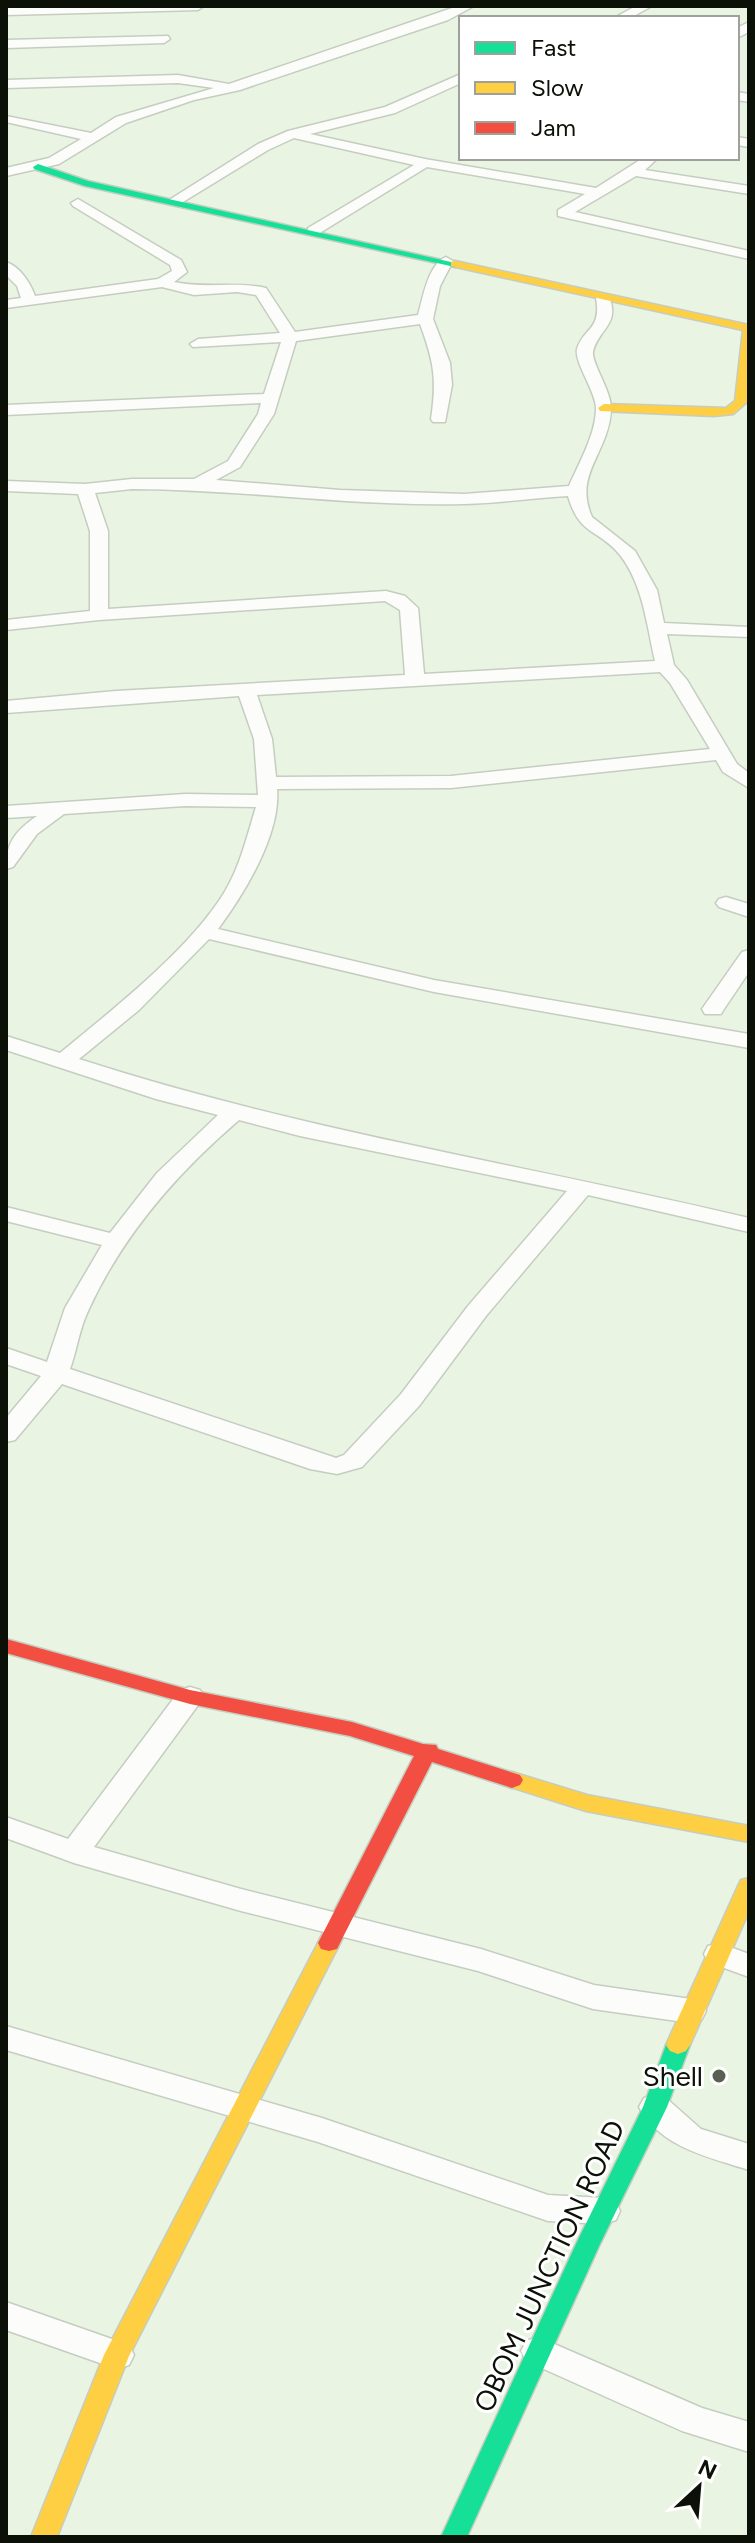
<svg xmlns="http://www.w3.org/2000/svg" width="755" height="2543" font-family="Figtree,sans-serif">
  <rect width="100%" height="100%" fill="#eaf4e3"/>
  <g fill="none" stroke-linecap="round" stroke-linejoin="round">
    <defs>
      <path id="street" d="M 204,6 L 198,10 L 6,15 L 6,7 Z
        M 458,6 L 474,6 L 448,20 L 240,90 L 194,100 L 126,123 L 59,164 L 6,176 L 6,168 L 49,158 L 81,139 L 6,122 L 6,116 L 91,133 L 116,117 L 214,88 L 178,83 L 6,88 L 6,80 L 178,75 L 229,84 Z
        M 636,6 L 652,6 L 630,18 L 614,18 Z
        M 749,22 L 749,32 L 737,38 L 737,28 Z
        M 168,36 L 170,39 L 164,43 L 6,48 L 6,40 Z
        M 461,74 L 461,83 L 395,113 L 310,134 L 425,159 L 596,188 L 643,158 L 658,158 L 645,170 L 749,186 L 749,194 L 636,176 L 575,212 L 749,251 L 749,259 L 558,216 L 558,210 L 585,194 L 427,167 L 318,234 L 308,234 L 308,228 L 414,165 L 294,138 L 268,150 L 178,205 L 166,202 L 258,144 L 288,131 L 385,107 Z
        M 737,92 L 749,94 L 749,102 L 737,100 Z
        M 737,137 L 749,139 L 749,147 L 737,145 Z
        M 78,199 L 181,260 L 187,272 L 174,282 C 205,289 235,281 266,288 L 295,332 L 418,315 C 423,298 428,264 446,257 L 453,261 L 440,286 L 433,319 L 450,363 L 452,385 L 445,422 L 433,422 L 431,419 C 437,379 434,362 420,324 L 296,341 L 274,414 L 240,467 L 216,480 L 340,490 L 464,494 L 569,486 C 579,463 596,434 596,408 C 596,392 574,362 577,349 C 583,328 602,330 596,298 L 603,294 L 608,295 C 622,324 597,330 593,352 C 591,363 613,393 611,411 C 608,454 573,474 592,517 L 635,551 L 657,590 L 664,623 L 749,627 L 749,637 L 667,634 L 674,665 L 687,680 L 737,764 L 749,773 L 749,788 L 723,772 L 716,760 L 451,788 L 277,789 C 281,834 244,894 218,929 L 434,980 L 749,1034 L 749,1048 L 434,992 L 209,939 L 139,1010 L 79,1059 C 298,1130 525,1165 749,1218 L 749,1232 L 588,1195 L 486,1316 L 419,1406 L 362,1467 L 337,1474 L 310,1469 L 62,1384 L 15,1440 L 6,1442 L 6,1418 L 41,1376 L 6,1364 L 6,1348 L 47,1362 L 65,1308 L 102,1245 L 6,1221 L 6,1207 L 110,1233 L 157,1173 L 218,1115 L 156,1099 L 6,1050 L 6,1036 L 60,1053 C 111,1011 189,950 224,893 C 240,867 247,836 256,807 L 185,806 L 64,814 L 37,834 L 13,867 L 6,869 C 6,843 15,831 37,816 L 6,818 L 6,806 L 185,794 L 258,795 L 254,739 L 239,696 L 6,713 L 6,701 L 116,691 L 405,675 L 400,610 L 385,601 L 99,620 L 6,630 L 6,620 L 90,611 L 90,531 L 78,494 L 6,491 L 6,481 L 85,484 L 132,479 L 194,479 L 228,461 L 258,414 L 261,403 L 6,415 L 6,405 L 264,394 L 281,342 L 193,347 L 190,344 L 198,339 L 280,333 L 256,295 L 237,292 L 194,295 L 162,287 L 6,308 L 6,300 L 21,298 L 17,286 L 6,275 L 6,262 C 20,267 30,282 35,296 L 158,279 L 172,271 L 170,265 L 73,206 L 71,203 ZM 132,489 C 243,489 353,507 464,504 C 499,503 534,498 568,496 C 580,537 598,528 620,555 C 643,584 647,626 655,661 L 424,674 L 418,608 L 405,596 L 386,591 L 108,609 L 108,531 L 95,493 ZM 660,672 L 670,683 L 710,749 L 451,776 L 276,777 L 272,739 L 257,695 ZM 239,1120 L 300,1136 L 567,1191 L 468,1306 L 401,1394 L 344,1455 L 336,1458 L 70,1369 C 77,1350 79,1330 88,1311 C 122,1236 177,1173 239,1120 Z
        M 726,897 L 749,904 L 749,917 L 719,907 L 716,903 L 719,899 Z
        M 749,950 L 749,972 L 724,1009 L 721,1014 L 705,1014 L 702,1009 L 742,952 Z
        M 190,1687 L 200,1690 L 204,1697 L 94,1847 L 241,1889 L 481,1949 L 594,1985 L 691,1999 L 702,2003 L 706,2011 L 702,2019 L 691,2023 L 593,2009 L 478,1971 L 241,1911 L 74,1863 L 6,1838 L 6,1817 L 68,1839 L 180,1690 Z
        M 719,1943 L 749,1954 L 749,1977 L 708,1962 L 704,1954 L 708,1946 Z
        M 6,2026 L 322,2118 L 548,2195 L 604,2198 L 616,2202 L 620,2211 L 616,2220 L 604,2224 L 548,2221 L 318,2142 L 6,2050 Z
        M 655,2095 L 666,2098 L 701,2129 L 749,2144 L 749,2170 C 709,2157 661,2148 639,2107 L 644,2098 Z
        M 6,2302 L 129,2345 L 134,2355 L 129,2365 L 117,2369 L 6,2330 Z
        M 538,2337 L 702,2408 L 749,2422 L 749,2452 L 682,2431 L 526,2361 L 521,2351 L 526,2341 Z"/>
      <path id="fast" d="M 38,164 L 88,181 L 460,264 L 455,267 L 85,186 L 34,169 L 33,167 Z
        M 678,2036 L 686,2039 L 690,2045 L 667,2107 L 600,2244 L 467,2537 L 441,2537 L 576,2244 L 643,2107 L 666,2045 L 670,2039 Z"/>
      <path id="slow" d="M 455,261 L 749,325 L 747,402 L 733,414 L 714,416 L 600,411 L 598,408 L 604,404 L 726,408 L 735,401 L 743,330 L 451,266 L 451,262 Z
        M 512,1772 L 587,1795 L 749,1826 L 749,1842 L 586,1811 L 504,1785 L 501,1780 L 504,1775 Z
        M 749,1878 L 749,1911 L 690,2045 L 686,2051 L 678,2054 L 670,2051 L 666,2045 L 738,1886 L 741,1880 Z
        M 329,1935 L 337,1937 L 340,1943 L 129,2356 L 57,2537 L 31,2537 L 104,2355 L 318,1943 L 321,1937 Z"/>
      <path id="jam" d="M 6,1639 L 190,1690 L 352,1722 L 423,1744 L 436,1745 L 438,1749 L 520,1775 L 523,1780 L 520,1785 L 512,1788 L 432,1762 L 340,1943 L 337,1949 L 329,1951 L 321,1949 L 318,1943 L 414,1756 L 350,1736 L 190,1704 L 6,1653 Z"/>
    </defs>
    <!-- street casing -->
    <use href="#street" stroke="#c5cdc0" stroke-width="3"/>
    <!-- fast casing -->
    <use href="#fast" stroke="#c5cdc0" stroke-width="3"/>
    <!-- slow casing -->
    <use href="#slow" stroke="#c5cdc0" stroke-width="3"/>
    <!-- jam casing -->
    <use href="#jam" stroke="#c5cdc0" stroke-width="3"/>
    <!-- street -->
    <use href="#street" fill="#fcfdfb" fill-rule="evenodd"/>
    <!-- fast -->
    <use href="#fast" fill="#16e098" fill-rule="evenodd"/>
    <!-- slow -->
    <use href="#slow" fill="#ffcf43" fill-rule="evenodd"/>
    <!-- jam -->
    <use href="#jam" fill="#f24e42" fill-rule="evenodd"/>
  </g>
  <!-- markers -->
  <circle fill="#596053" stroke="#fff" stroke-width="3" cx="719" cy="2076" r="8"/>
  <g text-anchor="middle" stroke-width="6" stroke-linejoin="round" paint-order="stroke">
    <!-- near-poi labels -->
    <g font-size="28" fill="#0b1106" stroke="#fff" text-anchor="end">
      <text x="703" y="2086">Shell</text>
    </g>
    <!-- near-street labels -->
    <g font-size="28" fill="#0b1106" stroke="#fff">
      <text transform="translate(549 2266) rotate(-65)" y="10">OBOM JUNCTION ROAD</text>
    </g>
  </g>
  <!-- border -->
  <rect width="755" height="2543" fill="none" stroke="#0b1106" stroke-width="16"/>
  <!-- legend -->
  <rect x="459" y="16" width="280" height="144" fill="#ffffff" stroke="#9da09b" stroke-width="2"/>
  <rect x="475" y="42" width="40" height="12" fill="#16e098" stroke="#9da09b" stroke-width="2"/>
  <text x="531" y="56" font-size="24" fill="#0b1106">Fast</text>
  <rect x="475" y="82" width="40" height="12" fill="#ffcf43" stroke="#9da09b" stroke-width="2"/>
  <text x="531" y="96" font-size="24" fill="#0b1106">Slow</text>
  <rect x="475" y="122" width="40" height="12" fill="#f24e42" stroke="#9da09b" stroke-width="2"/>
  <text x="531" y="136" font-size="24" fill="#0b1106">Jam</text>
  <!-- north arrow -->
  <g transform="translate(699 2487) rotate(26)" stroke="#ffffff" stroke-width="6" paint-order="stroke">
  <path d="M0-6L14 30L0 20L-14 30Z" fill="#0b1106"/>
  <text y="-12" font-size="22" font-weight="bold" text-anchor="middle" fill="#0b1106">N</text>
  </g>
</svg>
